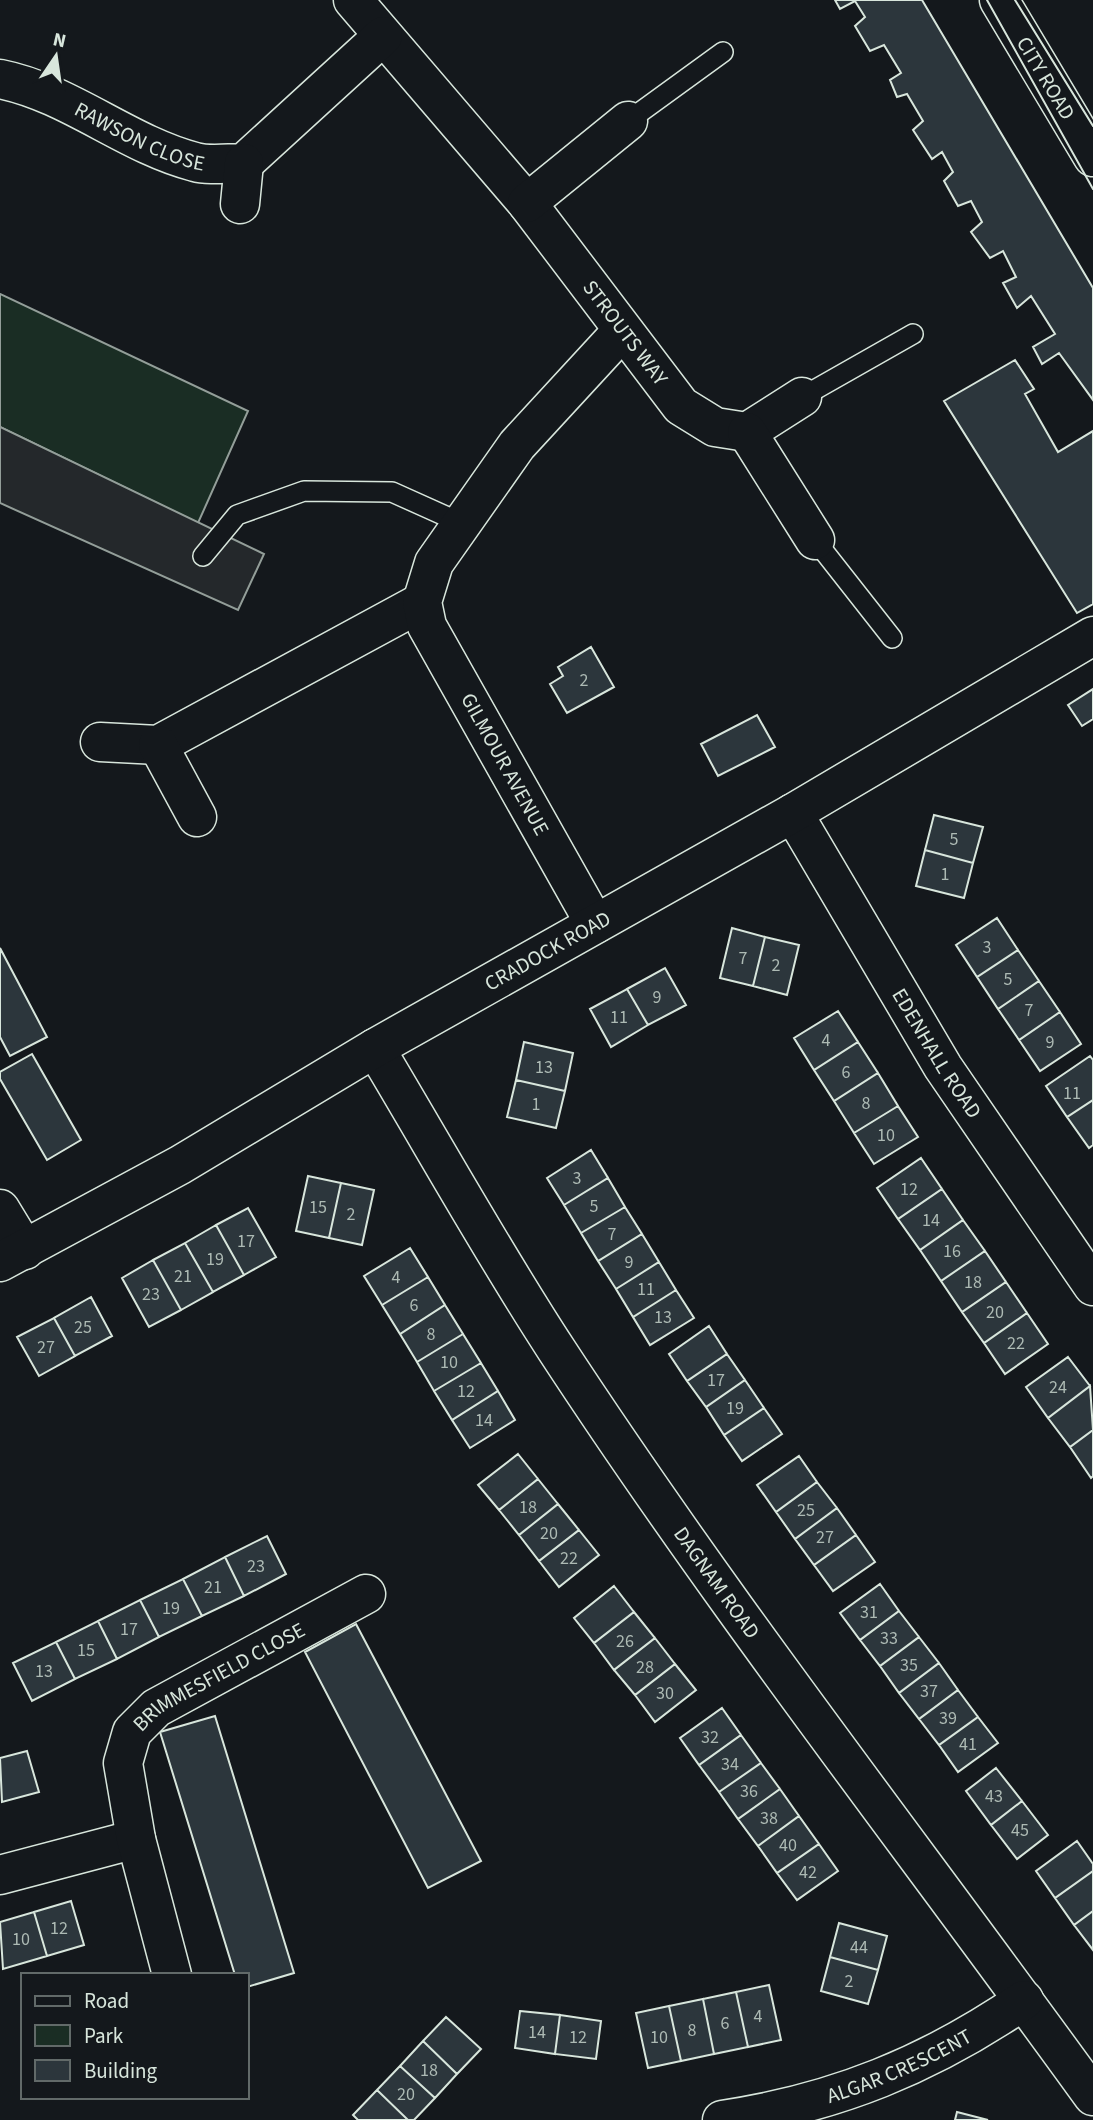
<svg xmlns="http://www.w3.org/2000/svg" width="1093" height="2120" font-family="'Source Sans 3',sans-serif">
  <rect width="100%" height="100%" fill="#14181c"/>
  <!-- green -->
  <path fill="#1a2d24" stroke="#939e99" stroke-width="2" d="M 0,294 L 248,411 L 198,523 L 0,427 Z"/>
  <!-- parking -->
  <path fill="#24282b" stroke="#939e99" stroke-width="2" d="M 0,427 L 264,554 L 238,610 L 0,503 Z"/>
  <!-- building -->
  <path fill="#2c363c" stroke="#d8e6dc" stroke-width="2" d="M 835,0 L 922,0 L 1093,288 L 1093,400 L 1059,353 L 1042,364 L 1033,347 L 1055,334 L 1031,296 L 1017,308 L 1003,283 L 1016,277 L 1003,251 L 990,258 L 971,232 L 982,222 L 971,201 L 958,206 L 944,181 L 953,172 L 942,152 L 932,159 L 913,130 L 923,121 L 907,94 L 897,97 L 890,80 L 901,73 L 884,45 L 870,51 L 855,26 L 865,17 L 855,1 L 840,9 Z
    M 1015,360 L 1034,389 L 1025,394 L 1058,452 L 1093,431 L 1093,604 L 1077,613 L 944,401 Z
    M 591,647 L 614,687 L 567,713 L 550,684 L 563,676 L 558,667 Z
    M 1093,689 L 1093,719 L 1082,726 L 1068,705 Z
    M 757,715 L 775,747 L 718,776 L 701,744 Z
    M 934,815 L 983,827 L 973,863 L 925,850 Z
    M 925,850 L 973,863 L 964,898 L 916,886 Z
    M 997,918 L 1018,950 L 977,977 L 956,945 Z
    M 732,928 L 765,937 L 753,986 L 720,978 Z
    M 765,937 L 799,945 L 787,995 L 753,986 Z
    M 0,948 L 47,1037 L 10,1056 L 0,1037 Z
    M 1018,950 L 1039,981 L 998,1009 L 977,977 Z
    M 665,968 L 686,1005 L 648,1025 L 627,989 Z
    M 1039,981 L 1060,1012 L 1019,1040 L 998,1009 Z
    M 627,989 L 648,1025 L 611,1047 L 590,1009 Z
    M 838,1011 L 858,1042 L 814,1070 L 794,1038 Z
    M 1060,1012 L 1081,1044 L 1040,1071 L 1019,1040 Z
    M 524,1042 L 573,1053 L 565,1091 L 516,1080 Z
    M 858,1042 L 878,1073 L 834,1101 L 814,1070 Z
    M 32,1054 L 81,1140 L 47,1160 L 0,1079 L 0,1072 Z
    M 1090,1056 L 1093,1060 L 1093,1100 L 1067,1117 L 1046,1086 Z
    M 878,1073 L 898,1106 L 854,1133 L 834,1101 Z
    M 516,1080 L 565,1091 L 556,1128 L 507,1117 Z
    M 1093,1100 L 1093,1145 L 1089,1148 L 1067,1117 Z
    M 898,1106 L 918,1137 L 874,1164 L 854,1133 Z
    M 591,1150 L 608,1178 L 564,1205 L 547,1178 Z
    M 921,1158 L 942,1189 L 898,1219 L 877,1188 Z
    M 308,1176 L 341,1183 L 329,1238 L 296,1231 Z
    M 608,1178 L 625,1207 L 581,1233 L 564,1205 Z
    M 341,1183 L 374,1190 L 362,1245 L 329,1238 Z
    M 942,1189 L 963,1220 L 920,1250 L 898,1219 Z
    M 625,1207 L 642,1234 L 598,1261 L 581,1233 Z
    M 248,1208 L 276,1257 L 244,1275 L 216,1225 Z
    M 963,1220 L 985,1251 L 941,1281 L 920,1250 Z
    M 216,1225 L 244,1275 L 213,1292 L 185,1243 Z
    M 642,1234 L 659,1262 L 616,1289 L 598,1261 Z
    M 185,1243 L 213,1292 L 181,1310 L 153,1260 Z
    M 410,1248 L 428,1277 L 382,1305 L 364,1276 Z
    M 985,1251 L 1006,1282 L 962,1312 L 941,1281 Z
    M 153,1260 L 181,1310 L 149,1327 L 122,1278 Z
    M 659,1262 L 676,1290 L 633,1317 L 616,1289 Z
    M 428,1277 L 445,1305 L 400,1334 L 382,1305 Z
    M 1006,1282 L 1027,1313 L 984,1343 L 962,1312 Z
    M 676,1290 L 694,1318 L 650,1345 L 633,1317 Z
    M 91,1297 L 112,1336 L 75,1356 L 54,1318 Z
    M 445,1305 L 463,1334 L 417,1362 L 400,1334 Z
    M 1027,1313 L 1048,1344 L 1005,1374 L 984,1343 Z
    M 54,1318 L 75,1356 L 39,1376 L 17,1337 Z
    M 709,1326 L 727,1354 L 687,1381 L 669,1354 Z
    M 463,1334 L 481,1363 L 434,1391 L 417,1362 Z
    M 727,1354 L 745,1380 L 706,1407 L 687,1381 Z
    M 1068,1357 L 1090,1386 L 1048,1418 L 1026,1387 Z
    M 481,1363 L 498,1391 L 452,1420 L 434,1391 Z
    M 745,1380 L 764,1408 L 724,1435 L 706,1407 Z
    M 1090,1386 L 1093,1430 L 1070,1447 L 1048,1418 Z
    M 498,1391 L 515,1420 L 470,1448 L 452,1420 Z
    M 764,1408 L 782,1434 L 742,1461 L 724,1435 Z
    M 1093,1430 L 1093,1476 L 1091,1478 L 1070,1447 Z
    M 518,1454 L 538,1479 L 499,1510 L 478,1485 Z
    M 799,1456 L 817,1482 L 776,1512 L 757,1485 Z
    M 538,1479 L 558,1504 L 519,1535 L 499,1510 Z
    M 817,1482 L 837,1508 L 795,1539 L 776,1512 Z
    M 558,1504 L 579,1530 L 539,1561 L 519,1535 Z
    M 837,1508 L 856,1535 L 814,1565 L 795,1539 Z
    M 579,1530 L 599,1555 L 559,1587 L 539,1561 Z
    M 856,1535 L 875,1562 L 833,1591 L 814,1565 Z
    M 267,1536 L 286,1574 L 244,1596 L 225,1557 Z
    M 225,1557 L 244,1596 L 202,1616 L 183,1579 Z
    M 183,1579 L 202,1616 L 159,1637 L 140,1600 Z
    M 880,1584 L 899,1611 L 860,1640 L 840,1613 Z
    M 614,1586 L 634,1612 L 594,1643 L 574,1618 Z
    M 140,1600 L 159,1637 L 117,1659 L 98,1621 Z
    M 899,1611 L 919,1637 L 880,1666 L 860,1640 Z
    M 634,1612 L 655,1638 L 614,1670 L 594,1643 Z
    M 98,1621 L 117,1659 L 75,1679 L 56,1642 Z
    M 356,1624 L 481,1861 L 428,1888 L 305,1652 Z
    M 919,1637 L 939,1663 L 899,1693 L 880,1666 Z
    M 655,1638 L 675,1664 L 635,1695 L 614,1670 Z
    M 56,1642 L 75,1679 L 32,1701 L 13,1663 Z
    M 939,1663 L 958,1690 L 919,1719 L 899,1693 Z
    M 675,1664 L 696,1690 L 655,1722 L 635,1695 Z
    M 958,1690 L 978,1717 L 939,1745 L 919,1719 Z
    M 722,1708 L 741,1735 L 699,1765 L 680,1738 Z
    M 215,1716 L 294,1973 L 247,1987 L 247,1975 L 235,1975 L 160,1732 Z
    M 978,1717 L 998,1743 L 958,1772 L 939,1745 Z
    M 741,1735 L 761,1763 L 719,1792 L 699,1765 Z
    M 27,1751 L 39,1792 L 2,1802 L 0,1758 Z
    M 761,1763 L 780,1789 L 738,1819 L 719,1792 Z
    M 996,1768 L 1022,1801 L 991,1825 L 966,1791 Z
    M 780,1789 L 799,1816 L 758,1846 L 738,1819 Z
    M 1022,1801 L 1048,1835 L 1017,1859 L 991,1825 Z
    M 799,1816 L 819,1844 L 777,1873 L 758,1846 Z
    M 1077,1841 L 1093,1864 L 1093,1871 L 1055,1898 L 1036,1871 Z
    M 819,1844 L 838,1871 L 797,1900 L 777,1873 Z
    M 1093,1871 L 1093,1911 L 1074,1925 L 1055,1898 Z
    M 71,1901 L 84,1945 L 47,1956 L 34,1912 Z
    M 1093,1911 L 1093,1950 L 1074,1925 Z
    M 34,1912 L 47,1956 L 3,1969 L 0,1922 Z
    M 839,1923 L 887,1936 L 878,1970 L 830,1957 Z
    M 830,1957 L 878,1970 L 868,2004 L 821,1991 Z
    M 769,1985 L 781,2040 L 748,2047 L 736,1992 Z
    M 736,1992 L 748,2047 L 714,2054 L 703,1999 Z
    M 703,1999 L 714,2054 L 681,2061 L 669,2006 Z
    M 669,2006 L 681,2061 L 648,2068 L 636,2013 Z
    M 520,2011 L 560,2015 L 555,2054 L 515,2048 Z
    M 560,2015 L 601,2021 L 596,2059 L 555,2054 Z
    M 446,2017 L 481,2049 L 457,2074 L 423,2041 Z
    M 423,2041 L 457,2074 L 435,2098 L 400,2066 Z
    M 400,2066 L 435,2098 L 414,2120 L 408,2120 L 377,2090 Z
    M 377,2090 L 408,2120 L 358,2120 L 353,2115 Z
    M 957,2112 L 988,2120 L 955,2120 Z"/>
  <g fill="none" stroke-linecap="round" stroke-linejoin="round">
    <defs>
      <path id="service" d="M 628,121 L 723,52
        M 802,397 L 913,334
        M 815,540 L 892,638
        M 203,556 L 237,515 L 304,491 L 392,492 L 461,523"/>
      <g id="minor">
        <path id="s1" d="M 353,0 L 527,203 L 681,406 L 715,427 L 747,432 L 802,397"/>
        <path id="s2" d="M 0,79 C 70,93 126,144 195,162 C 209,166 228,163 244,163 L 383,36"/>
        <path d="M 527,203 L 628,121"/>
        <path d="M 240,204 L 244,163"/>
        <path d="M 747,432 L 815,540"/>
        <path d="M 100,742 L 158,745 L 422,602"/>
        <path d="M 158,745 L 197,817"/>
        <path id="s3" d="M 793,813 L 943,1067 L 1093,1286"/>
        <path d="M 595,924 L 427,626 L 422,602 L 434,563 L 517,445 L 622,331"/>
        <path id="s4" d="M 375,1048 C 435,1148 492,1251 556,1349 C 724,1606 914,1848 1093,2096"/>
        <path d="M 0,1209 L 25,1250"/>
        <path id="s5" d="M 0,1262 L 180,1165 L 375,1048 L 793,813 L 1093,636"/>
        <path d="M 0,1875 L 136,1839"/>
        <path id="s6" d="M 172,1975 L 136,1839 L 123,1763 L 132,1732 L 156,1708 L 366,1594"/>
        <path id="s7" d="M 722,2120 C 836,2103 929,2065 1024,2000"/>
      </g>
      <g id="primary">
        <path id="s8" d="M 999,0 L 1093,157"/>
      </g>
    </defs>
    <!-- service casing -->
    <use href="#service" stroke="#d8e6dc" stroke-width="22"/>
    <!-- minor casing -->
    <use href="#minor" stroke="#d8e6dc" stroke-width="41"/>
    <!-- primary casing -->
    <use href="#primary" stroke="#d8e6dc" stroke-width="41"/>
    <!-- service -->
    <use href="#service" stroke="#14181c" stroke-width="19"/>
    <!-- minor -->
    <use href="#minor" stroke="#14181c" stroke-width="38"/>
    <!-- primary -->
    <use href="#primary" stroke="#14181c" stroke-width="38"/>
    <!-- tram -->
    <path stroke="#d8e6dc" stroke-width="2" d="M 987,0 L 1093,189
      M 1015,0 L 1093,126"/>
  </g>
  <g text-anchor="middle" stroke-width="5" stroke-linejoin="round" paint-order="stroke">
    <!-- number labels -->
    <g font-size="18" fill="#adbab4">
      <text x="584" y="686">2</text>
      <text x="954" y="845">5</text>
      <text x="945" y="880">1</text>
      <text x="987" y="953">3</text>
      <text x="743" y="964">7</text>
      <text x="776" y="971">2</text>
      <text x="1008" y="985">5</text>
      <text x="657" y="1003">9</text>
      <text x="1029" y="1016">7</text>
      <text x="619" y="1023">11</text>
      <text x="826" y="1046">4</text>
      <text x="1050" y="1048">9</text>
      <text x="544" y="1073">13</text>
      <text x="846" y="1078">6</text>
      <text x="1072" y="1099">11</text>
      <text x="866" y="1109">8</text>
      <text x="536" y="1110">1</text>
      <text x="886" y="1141">10</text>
      <text x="577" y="1184">3</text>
      <text x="909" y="1195">12</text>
      <text x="594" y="1212">5</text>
      <text x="318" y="1213">15</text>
      <text x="351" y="1220">2</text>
      <text x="931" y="1226">14</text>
      <text x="612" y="1240">7</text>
      <text x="246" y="1247">17</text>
      <text x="952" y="1257">16</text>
      <text x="215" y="1265">19</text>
      <text x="629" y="1268">9</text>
      <text x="183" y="1282">21</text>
      <text x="396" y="1283">4</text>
      <text x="973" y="1288">18</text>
      <text x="646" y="1295">11</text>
      <text x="151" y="1300">23</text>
      <text x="414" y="1311">6</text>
      <text x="995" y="1318">20</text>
      <text x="663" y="1323">13</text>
      <text x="83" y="1333">25</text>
      <text x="431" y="1340">8</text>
      <text x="1016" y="1349">22</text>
      <text x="46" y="1353">27</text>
      <text x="449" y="1368">10</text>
      <text x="716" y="1386">17</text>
      <text x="1058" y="1393">24</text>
      <text x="466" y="1397">12</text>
      <text x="735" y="1414">19</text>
      <text x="484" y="1426">14</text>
      <text x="528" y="1513">18</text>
      <text x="806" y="1516">25</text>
      <text x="549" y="1539">20</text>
      <text x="825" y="1543">27</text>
      <text x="569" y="1564">22</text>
      <text x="256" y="1572">23</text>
      <text x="213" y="1593">21</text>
      <text x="171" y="1614">19</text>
      <text x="869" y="1618">31</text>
      <text x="129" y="1635">17</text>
      <text x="889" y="1644">33</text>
      <text x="625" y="1647">26</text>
      <text x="86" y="1656">15</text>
      <text x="909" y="1671">35</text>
      <text x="645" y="1673">28</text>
      <text x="44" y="1677">13</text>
      <text x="929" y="1697">37</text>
      <text x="665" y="1699">30</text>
      <text x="948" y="1724">39</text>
      <text x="710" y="1743">32</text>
      <text x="968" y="1750">41</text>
      <text x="730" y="1770">34</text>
      <text x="749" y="1797">36</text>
      <text x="994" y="1802">43</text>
      <text x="769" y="1824">38</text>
      <text x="1020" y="1836">45</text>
      <text x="788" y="1851">40</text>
      <text x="808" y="1878">42</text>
      <text x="59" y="1934">12</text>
      <text x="21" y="1945">10</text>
      <text x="859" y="1953">44</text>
      <text x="849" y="1987">2</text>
      <text x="758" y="2022">4</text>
      <text x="725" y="2029">6</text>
      <text x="692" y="2036">8</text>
      <text x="537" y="2038">14</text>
      <text x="578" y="2043">12</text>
      <text x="659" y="2043">10</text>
      <text x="429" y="2076">18</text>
      <text x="406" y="2100">20</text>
    </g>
    <!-- street labels -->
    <g font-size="21" fill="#d8e6dc" stroke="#14181c">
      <text dy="7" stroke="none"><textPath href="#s8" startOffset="91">CITY ROAD</textPath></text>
      <text dy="7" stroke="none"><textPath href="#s2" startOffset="152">RAWSON CLOSE</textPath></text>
      <text dy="7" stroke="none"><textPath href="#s1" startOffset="430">STROUTS WAY</textPath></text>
      <text transform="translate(505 764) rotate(61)" y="7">GILMOUR AVENUE</text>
      <text dy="7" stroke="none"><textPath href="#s5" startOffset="630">CRADOCK ROAD</textPath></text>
      <text dy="7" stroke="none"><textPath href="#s3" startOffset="280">EDENHALL ROAD</textPath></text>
      <text dy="7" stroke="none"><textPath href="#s4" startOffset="635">DAGNAM ROAD</textPath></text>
      <text dy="7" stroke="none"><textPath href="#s6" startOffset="354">BRIMMESFIELD CLOSE</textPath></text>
      <text dy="7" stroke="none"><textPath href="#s7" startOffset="186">ALGAR CRESCENT</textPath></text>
    </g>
  </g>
  <!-- legend -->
  <rect x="21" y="1973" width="228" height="126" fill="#14181c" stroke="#626a69" stroke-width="2"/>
  <rect x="35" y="1996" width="35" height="10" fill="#14181c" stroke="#626a69" stroke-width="2"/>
  <text x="84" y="2008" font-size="21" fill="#d8e6dc">Road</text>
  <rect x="35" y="2025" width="35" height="21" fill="#1a2d24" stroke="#626a69" stroke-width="2"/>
  <text x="84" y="2043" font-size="21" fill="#d8e6dc">Park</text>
  <rect x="35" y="2060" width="35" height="21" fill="#2c363c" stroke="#626a69" stroke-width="2"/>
  <text x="84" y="2078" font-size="21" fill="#d8e6dc">Building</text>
  <!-- north arrow -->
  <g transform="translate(56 56) rotate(13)" stroke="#14181c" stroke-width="5" paint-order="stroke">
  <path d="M0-5L12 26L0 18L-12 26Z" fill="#d8e6dc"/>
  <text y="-10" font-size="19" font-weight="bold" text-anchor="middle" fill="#d8e6dc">N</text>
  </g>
</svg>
